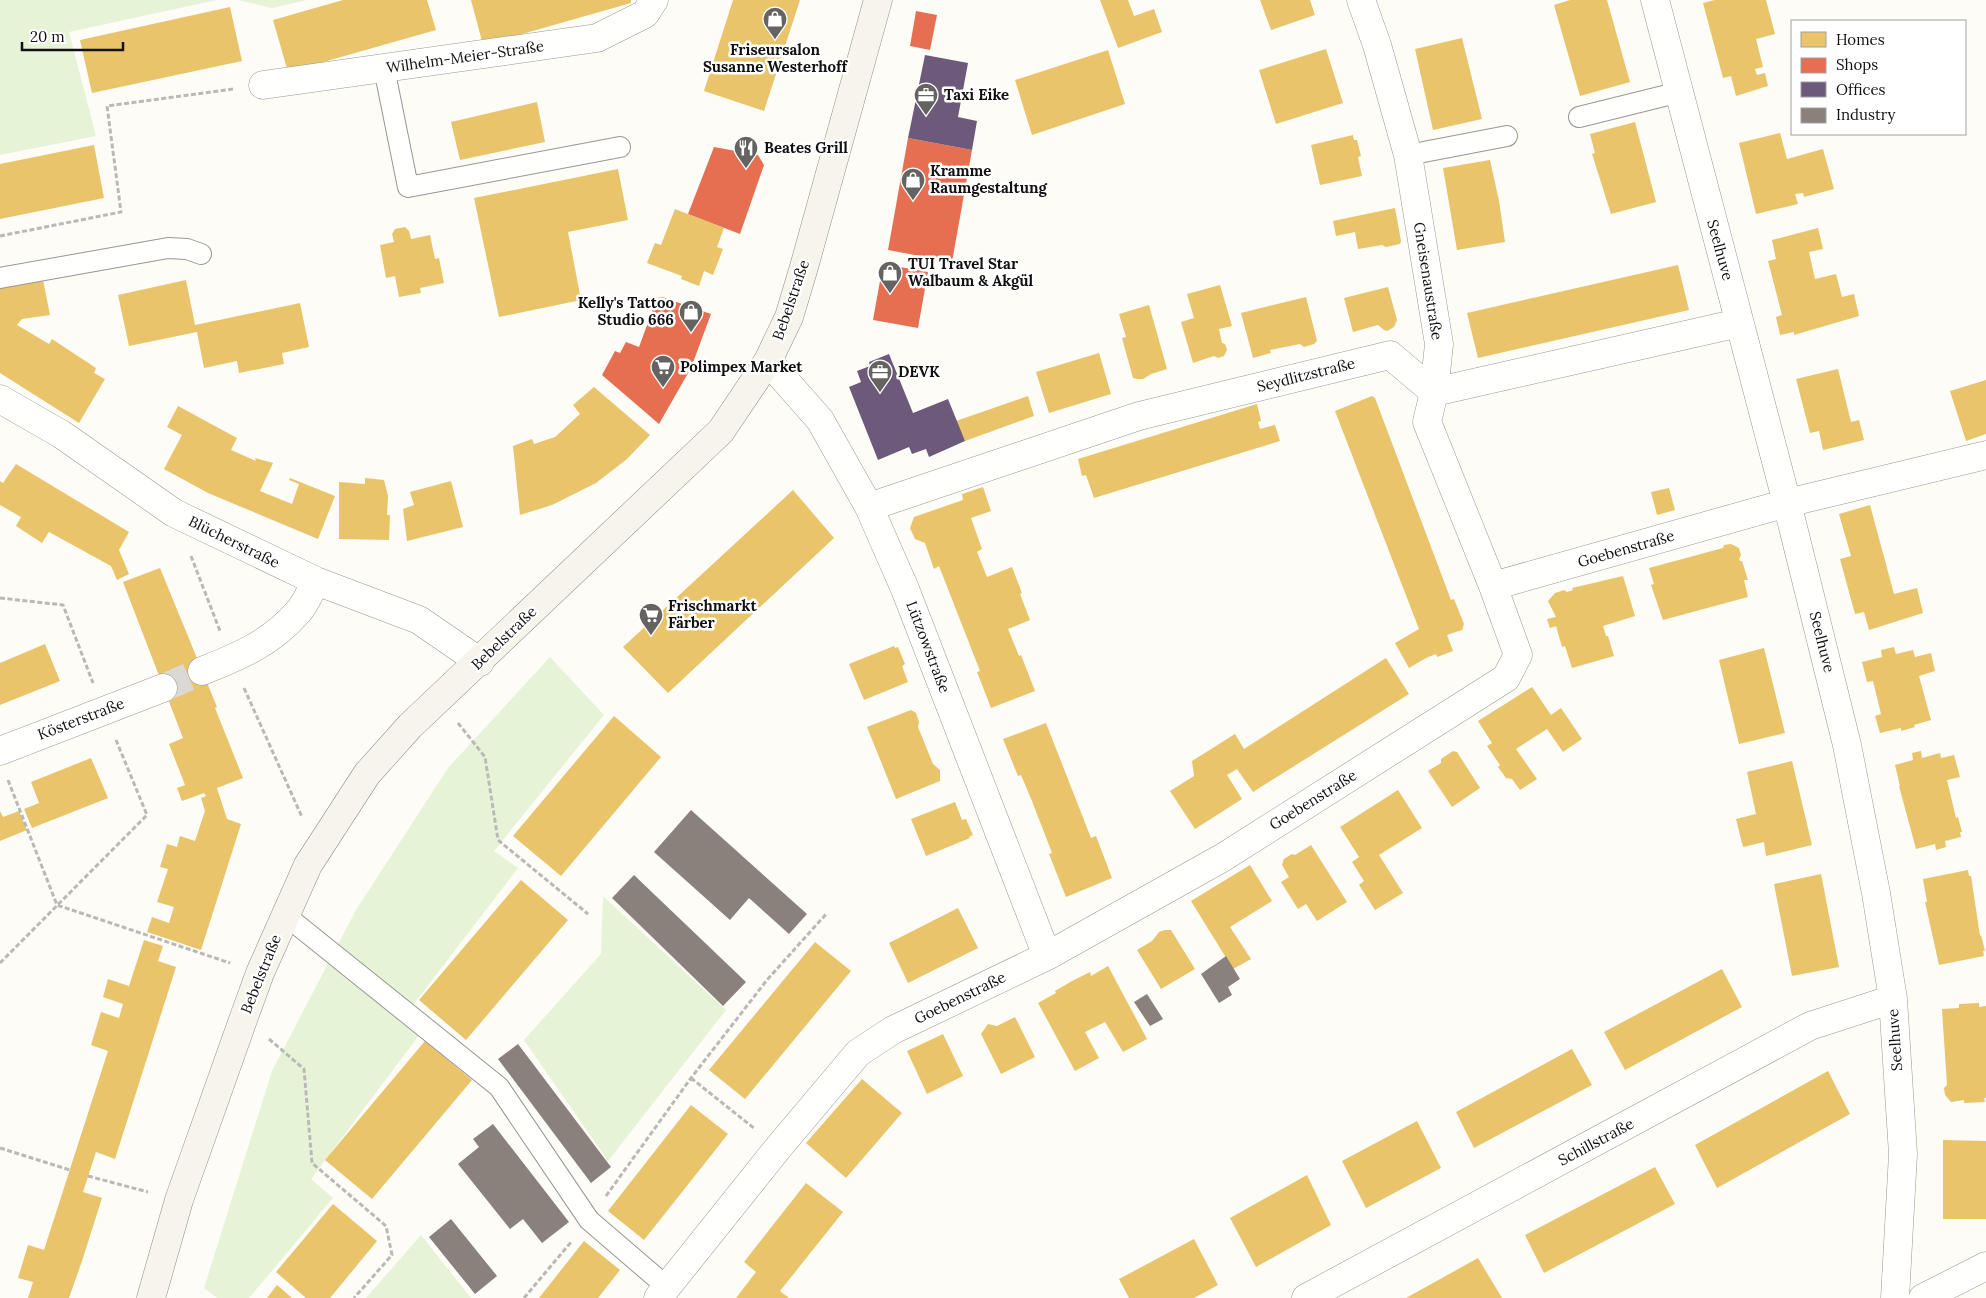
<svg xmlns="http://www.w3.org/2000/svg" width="1986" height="1298" font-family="Lora,serif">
  <rect width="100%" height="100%" fill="#fdfcf7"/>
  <!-- green -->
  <path fill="#e7f3d7" d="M 0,0 L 217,0 L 69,32 L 96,136 L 0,155 Z
    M 238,0 L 307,0 L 272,8 Z
    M 550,657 L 604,715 L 494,851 L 518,868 L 400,1022 L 420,1034 L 311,1179 L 333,1198 L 249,1298 L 217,1298 L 204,1288 L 272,1071 L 356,910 L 448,768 Z
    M 603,896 L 726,1010 L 608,1161 L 524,1040 L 601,954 Z
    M 421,1235 L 471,1298 L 366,1298 Z"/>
  <!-- homes -->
  <path fill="#e9c46a" d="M 343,0 L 427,0 L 436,30 L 288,72 L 273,20 Z
    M 471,0 L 631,0 L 631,3 L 483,45 Z
    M 733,0 L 800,0 L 764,111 L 704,91 Z
    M 1100,0 L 1128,0 L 1134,16 L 1154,9 L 1162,32 L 1118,48 Z
    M 1260,0 L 1310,0 L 1315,15 L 1271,30 Z
    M 1570,0 L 1607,0 L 1630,82 L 1580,96 L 1554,5 Z
    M 1715,0 L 1766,0 L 1775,34 L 1756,39 L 1763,67 L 1755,69 L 1757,75 L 1765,73 L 1768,86 L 1736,96 L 1731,76 L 1723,78 L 1703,3 Z
    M 230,7 L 242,61 L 92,93 L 80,40 Z
    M 1462,38 L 1482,119 L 1433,130 L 1415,49 Z
    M 1326,49 L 1343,103 L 1276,124 L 1259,70 Z
    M 1108,50 L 1125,104 L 1032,135 L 1015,80 Z
    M 537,102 L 545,142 L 460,160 L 451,122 Z
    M 1635,122 L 1656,202 L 1611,214 L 1592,154 L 1595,153 L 1590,134 Z
    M 1780,133 L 1787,159 L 1823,149 L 1834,189 L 1804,197 L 1803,193 L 1795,194 L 1798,204 L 1756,214 L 1739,143 Z
    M 1353,135 L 1354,140 L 1357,140 L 1361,156 L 1358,157 L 1362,176 L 1320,185 L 1311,145 Z
    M 94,145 L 104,198 L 0,219 L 0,164 Z
    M 1490,160 L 1499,201 L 1505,242 L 1457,250 L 1443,168 Z
    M 618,169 L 628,220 L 568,232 L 581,300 L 499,317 L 474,198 Z
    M 1395,208 L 1401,241 L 1400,244 L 1386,247 L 1382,245 L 1358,249 L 1355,232 L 1336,236 L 1333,221 Z
    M 675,209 L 724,228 L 717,247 L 723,249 L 713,275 L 704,271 L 699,286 L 681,279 L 682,276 L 647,263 L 655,243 L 661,245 Z
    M 405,227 L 409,231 L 411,239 L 430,235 L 435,259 L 439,258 L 444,283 L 420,288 L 421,293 L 399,297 L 395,276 L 386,278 L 380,245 L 394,242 L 392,234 L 395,229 Z
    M 1818,228 L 1823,249 L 1809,252 L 1815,279 L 1836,274 L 1842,297 L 1854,294 L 1859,316 L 1794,335 L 1794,332 L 1780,335 L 1776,317 L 1782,315 L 1768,261 L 1776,259 L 1772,240 Z
    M 1678,265 L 1689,310 L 1478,358 L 1467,313 Z
    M 42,275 L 50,315 L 22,319 L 17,325 L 49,344 L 52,339 L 96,368 L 94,373 L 105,379 L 79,423 L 0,373 L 0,283 Z
    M 186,280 L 195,325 L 300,303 L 309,347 L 282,353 L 284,364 L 239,373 L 237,361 L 204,368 L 197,332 L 129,346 L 118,295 Z
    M 1220,285 L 1232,326 L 1219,329 L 1222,343 L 1225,344 L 1227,350 L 1224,356 L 1218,358 L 1214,356 L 1193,363 L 1181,322 L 1194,318 L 1187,294 Z
    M 1388,287 L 1397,320 L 1394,327 L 1387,331 L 1384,330 L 1378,325 L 1353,332 L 1344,298 Z
    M 1306,297 L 1317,341 L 1314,344 L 1304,347 L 1300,344 L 1270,350 L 1271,353 L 1253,358 L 1241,313 Z
    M 1149,305 L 1167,369 L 1151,374 L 1143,379 L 1138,379 L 1133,378 L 1122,338 L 1126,337 L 1119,314 Z
    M 1099,353 L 1111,394 L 1049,413 L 1036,372 Z
    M 1838,369 L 1851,422 L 1859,420 L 1864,440 L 1823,450 L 1819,431 L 1810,433 L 1796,379 Z
    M 1986,380 L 1986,434 L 1966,441 L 1950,391 Z
    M 594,387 L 650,435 L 627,459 L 596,483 L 552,505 L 520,515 L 513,446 L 532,439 L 534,444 L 555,437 L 580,414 L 573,405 Z
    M 1028,396 L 1034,416 L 965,441 L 956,421 Z
    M 1372,396 L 1375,398 L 1451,600 L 1454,599 L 1464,624 L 1462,630 L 1447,635 L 1453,651 L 1437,657 L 1436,654 L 1426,658 L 1409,668 L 1395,643 L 1419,629 L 1335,411 Z
    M 1257,404 L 1261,421 L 1258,422 L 1260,429 L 1275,425 L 1280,441 L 1094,498 L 1086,475 L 1082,476 L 1078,459 Z
    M 178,406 L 237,438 L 231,450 L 256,461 L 255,458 L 273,463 L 260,491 L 292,504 L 299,484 L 289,480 L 290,478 L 335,496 L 318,539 L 208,493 L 164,469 L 182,435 L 167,427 Z
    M 16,464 L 129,532 L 119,550 L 129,574 L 117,580 L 111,566 L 49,532 L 42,543 L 16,526 L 21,517 L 0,505 L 0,481 L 3,483 Z
    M 365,478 L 384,480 L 388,496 L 387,515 L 390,515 L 389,540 L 339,539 L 339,482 L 365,484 Z
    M 451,481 L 463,527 L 407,541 L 403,509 L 414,505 L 410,492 Z
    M 983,487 L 991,511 L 971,518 L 982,549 L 977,552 L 987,577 L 1012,567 L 1022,593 L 1020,594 L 1030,620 L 1008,629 L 1019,656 L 1021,655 L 1035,691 L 991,708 L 977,672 L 980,671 L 939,566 L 934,569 L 925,543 L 915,539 L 910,528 L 914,517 L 963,500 L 962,494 Z
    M 1669,488 L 1675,510 L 1657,515 L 1651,492 Z
    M 793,490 L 834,538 L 668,693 L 623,647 Z
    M 1870,505 L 1894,594 L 1917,588 L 1923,613 L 1869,630 L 1864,612 L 1855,614 L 1840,559 L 1851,556 L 1839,514 Z
    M 1731,544 L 1739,548 L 1741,555 L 1739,559 L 1740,561 L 1742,561 L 1748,580 L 1744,580 L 1748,597 L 1663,620 L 1651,585 L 1654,584 L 1649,568 L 1723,548 L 1724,545 Z
    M 160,568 L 217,707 L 215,708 L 243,778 L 217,788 L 227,819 L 241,824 L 201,950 L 147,932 L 152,917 L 169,923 L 174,907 L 157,902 L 168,869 L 160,867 L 167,844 L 177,847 L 180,836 L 195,841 L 205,811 L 201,798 L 206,796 L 204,793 L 182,801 L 177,788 L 185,785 L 169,744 L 183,738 L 123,582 Z
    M 1623,576 L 1635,616 L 1603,626 L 1606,636 L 1608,636 L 1614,656 L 1572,668 L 1565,646 L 1562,647 L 1556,626 L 1550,628 L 1547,619 L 1556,617 L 1548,601 L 1555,593 L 1564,590 L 1567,592 L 1573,590 L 1572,588 Z
    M 45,644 L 60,681 L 0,705 L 0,663 Z
    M 894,646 L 895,648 L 898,647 L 905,664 L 902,666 L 908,682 L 864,700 L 849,664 Z
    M 1894,647 L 1896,654 L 1913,650 L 1915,657 L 1931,653 L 1935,671 L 1919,676 L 1931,720 L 1914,725 L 1915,727 L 1901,731 L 1901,728 L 1880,733 L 1875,716 L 1881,714 L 1873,681 L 1867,682 L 1862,662 L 1882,657 L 1881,650 Z
    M 1764,648 L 1785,733 L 1739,744 L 1719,660 Z
    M 1386,658 L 1409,694 L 1253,792 L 1237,769 L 1227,775 L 1242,799 L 1195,829 L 1170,791 L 1194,776 L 1192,761 L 1235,734 L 1244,749 Z
    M 1532,687 L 1551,715 L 1561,708 L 1582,739 L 1563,752 L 1547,729 L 1516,749 L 1537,779 L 1520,790 L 1512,779 L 1506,778 L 1498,767 L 1500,765 L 1487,746 L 1492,743 L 1478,721 Z
    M 911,710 L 916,713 L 919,722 L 918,727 L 933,764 L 940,770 L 940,781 L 896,799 L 867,727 Z
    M 614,716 L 661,757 L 561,876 L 513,836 Z
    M 1046,723 L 1091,838 L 1096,836 L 1112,878 L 1066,897 L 1049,854 L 1052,853 L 1032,801 L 1021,775 L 1018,776 L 1003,739 Z
    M 1453,751 L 1457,752 L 1480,788 L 1452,807 L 1428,771 L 1441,763 L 1441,759 Z
    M 1921,751 L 1922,758 L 1940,753 L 1941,758 L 1954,755 L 1960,777 L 1947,780 L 1956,818 L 1958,817 L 1962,832 L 1960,832 L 1961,837 L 1945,841 L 1946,847 L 1936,850 L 1935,844 L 1916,849 L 1899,786 L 1900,786 L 1895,765 L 1913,760 L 1912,753 Z
    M 91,758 L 108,798 L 32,828 L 24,809 L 39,803 L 31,782 Z
    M 1792,761 L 1812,845 L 1766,856 L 1764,842 L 1743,847 L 1736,819 L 1756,814 L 1747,772 Z
    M 1398,790 L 1422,828 L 1379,855 L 1403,893 L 1375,910 L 1359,885 L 1364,881 L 1352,862 L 1359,857 L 1340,827 Z
    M 955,802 L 962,820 L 966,819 L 973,835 L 969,837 L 970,838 L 926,856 L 911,819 Z
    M 0,811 L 3,817 L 19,811 L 27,830 L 0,841 Z
    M 1311,845 L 1347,902 L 1317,921 L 1306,904 L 1298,909 L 1281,882 L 1289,877 L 1282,865 L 1284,859 L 1292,854 L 1295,855 Z
    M 1250,865 L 1272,901 L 1230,927 L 1251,959 L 1233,969 L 1191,901 Z
    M 1968,870 L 1969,876 L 1971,876 L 1980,936 L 1981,935 L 1985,951 L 1983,951 L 1984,956 L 1939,965 L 1925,902 L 1927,902 L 1923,879 Z
    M 1821,874 L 1839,967 L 1792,976 L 1774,884 Z
    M 521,880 L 568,920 L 466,1040 L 419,1000 Z
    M 958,908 L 978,948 L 908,983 L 889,943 Z
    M 1165,930 L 1171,930 L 1195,969 L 1161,989 L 1137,950 L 1152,941 L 1159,932 Z
    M 144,940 L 163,946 L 158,961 L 176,967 L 115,1159 L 96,1152 L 83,1192 L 102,1198 L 82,1261 L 69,1298 L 28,1298 L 33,1282 L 18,1278 L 28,1245 L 44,1250 L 108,1051 L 91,1045 L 101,1012 L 119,1018 L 123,1004 L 103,997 L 108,979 L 129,986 Z
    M 815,942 L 851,971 L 745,1099 L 709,1070 Z
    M 1108,966 L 1147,1039 L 1123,1052 L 1105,1022 L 1085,1032 L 1099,1058 L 1075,1071 L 1038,1003 L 1056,993 L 1055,991 L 1072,981 L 1090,972 L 1091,976 Z
    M 1722,969 L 1742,1007 L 1625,1070 L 1604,1032 Z
    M 1979,1003 L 1979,1007 L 1986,1006 L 1986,1098 L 1984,1098 L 1985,1102 L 1964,1103 L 1964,1100 L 1951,1102 L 1945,1095 L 1944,1088 L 1947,1085 L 1942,1009 L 1959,1008 L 1959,1004 Z
    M 1015,1017 L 1035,1057 L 1001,1074 L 981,1034 L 988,1024 L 997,1026 Z
    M 943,1034 L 963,1076 L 927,1094 L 907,1051 Z
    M 425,1041 L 472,1080 L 372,1199 L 325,1160 Z
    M 1572,1049 L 1592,1085 L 1474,1148 L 1456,1112 Z
    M 1828,1071 L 1850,1114 L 1717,1188 L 1695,1145 Z
    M 862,1079 L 902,1113 L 846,1178 L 806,1143 Z
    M 691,1105 L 728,1134 L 644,1240 L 608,1211 Z
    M 1417,1121 L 1441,1168 L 1366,1208 L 1342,1161 Z
    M 1943,1140 L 1986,1141 L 1986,1219 L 1943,1219 Z
    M 1655,1167 L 1675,1204 L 1544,1273 L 1525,1235 Z
    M 1307,1175 L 1331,1225 L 1256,1267 L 1230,1218 Z
    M 806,1183 L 843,1212 L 780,1291 L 789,1298 L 736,1298 L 756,1272 L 744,1262 Z
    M 333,1204 L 377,1241 L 330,1298 L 306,1298 L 276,1272 Z
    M 1194,1239 L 1218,1285 L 1194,1298 L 1129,1298 L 1119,1279 Z
    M 584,1241 L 620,1270 L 598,1298 L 539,1298 Z
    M 1478,1258 L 1502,1298 L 1406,1298 Z
    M 277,1285 L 292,1298 L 267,1298 Z"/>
  <!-- shops -->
  <path fill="#e76f51" d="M 916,11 L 937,15 L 930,50 L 910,46 Z
    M 908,138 L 972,150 L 952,262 L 888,250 Z
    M 714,147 L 758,155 L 764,165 L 740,234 L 688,214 Z
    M 883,264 L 928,272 L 918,328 L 873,320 Z
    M 662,297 L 711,314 L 691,368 L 659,424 L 602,375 L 615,351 L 620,353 L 626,342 L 639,347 L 657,298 Z"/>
  <!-- offices -->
  <path fill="#6d597a" d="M 925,55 L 968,63 L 958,117 L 977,121 L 972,150 L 908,138 Z
    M 889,354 L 913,413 L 948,399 L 965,441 L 929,457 L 926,449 L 912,454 L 909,447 L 878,460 L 849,387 L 861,382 L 857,371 L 870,366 L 869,362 Z"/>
  <!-- industry -->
  <path fill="#8a817c" d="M 691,810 L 807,914 L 789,934 L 749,898 L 730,920 L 654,852 Z
    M 634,875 L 746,982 L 723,1006 L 612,898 Z
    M 1226,956 L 1240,979 L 1228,987 L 1232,995 L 1219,1003 L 1201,974 Z
    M 1147,994 L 1163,1019 L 1150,1026 L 1134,1002 Z
    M 518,1044 L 611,1167 L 591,1183 L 498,1059 Z
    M 493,1124 L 569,1222 L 542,1243 L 523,1219 L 510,1229 L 458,1164 L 479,1147 L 473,1139 Z
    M 451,1219 L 497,1276 L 475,1294 L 429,1237 Z"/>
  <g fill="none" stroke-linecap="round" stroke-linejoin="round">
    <!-- minor-tunnel -->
    <path stroke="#dad9d4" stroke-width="28" stroke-dasharray="28 14" stroke-linecap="butt" d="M 163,688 L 202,671"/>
    <defs>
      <path id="service" d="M 384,68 L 408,187 L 620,147
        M 1579,117 L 1680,92
        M 1408,155 L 1507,136
        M 0,278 L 168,248 L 187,249 L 201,254
        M 285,915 L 499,1087 L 589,1220 L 667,1287"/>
      <path id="minor" d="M 1655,0 L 1787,503 L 1847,745 L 1876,893 L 1893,999 L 1903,1154 L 1895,1298
        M 263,85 L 597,38 L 645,14 L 654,0
        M 768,361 L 820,420 L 869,507 L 905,589 L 1047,956
        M 0,399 L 61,434 L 174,513 L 316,581 L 419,620 L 480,662
        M 869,507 L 1139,416 L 1390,355 L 1434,392 L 1739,323
        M 1493,586 L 1787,503 L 1986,455
        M 202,671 C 240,656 271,643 298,612 C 306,604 310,591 316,581
        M 0,751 L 163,688
        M 658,1298 L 778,1148 L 858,1053 L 893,1030 L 1047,956 L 1222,858 L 1506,678 L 1518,655 L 1493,586 L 1427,422 L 1434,392 L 1439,344 L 1408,155 L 1377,45 L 1361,0
        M 1306,1298 L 1810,1026 L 1893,999
        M 1923,1298 L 1986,1266"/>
      <path id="secondary" d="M 151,1298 L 179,1200 L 244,1017 L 260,973 L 308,865 L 367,774 L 410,726 L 721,431 L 768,361 L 789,317 L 804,267 L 878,0"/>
    </defs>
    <!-- service casing -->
    <use href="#service" stroke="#979795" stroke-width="22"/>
    <!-- minor casing -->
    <use href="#minor" stroke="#979795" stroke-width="29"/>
    <!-- secondary casing -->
    <use href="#secondary" stroke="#8e8d8b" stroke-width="29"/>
    <!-- path -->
    <path stroke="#b9b9b8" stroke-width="3" stroke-dasharray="5 2.5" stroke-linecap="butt" d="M 0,236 L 121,212 L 107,106 L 233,89
      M 191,556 L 220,631
      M 0,598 L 63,605 L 93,683
      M 244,688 L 302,817
      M 458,723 L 485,757 L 498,840 L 588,914
      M 8,780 L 57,905 L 230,963
      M 0,963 L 147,815 L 116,740
      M 269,1039 L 304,1069 L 312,1163 L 386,1226 L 392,1255 L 354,1298
      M 691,1078 L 755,1129
      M 0,1148 L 70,1170
      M 88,1176 L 148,1192
      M 606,1196 L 691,1078 L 767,980 L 827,913
      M 524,1298 L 572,1241"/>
    <!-- service -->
    <use href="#service" stroke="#fffffe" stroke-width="20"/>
    <!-- minor -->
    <use href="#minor" stroke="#fffffe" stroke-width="28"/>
    <!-- secondary -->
    <use href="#secondary" stroke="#f6f4eb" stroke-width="28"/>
  </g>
  <!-- icons -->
  <defs>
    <symbol id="shop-pin" viewBox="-11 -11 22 30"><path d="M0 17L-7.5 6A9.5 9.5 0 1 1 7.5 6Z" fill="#646362" stroke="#fff"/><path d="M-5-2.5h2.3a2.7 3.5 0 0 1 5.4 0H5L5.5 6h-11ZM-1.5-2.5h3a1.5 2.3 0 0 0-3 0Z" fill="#fff"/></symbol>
    <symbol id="office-pin" viewBox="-11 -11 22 30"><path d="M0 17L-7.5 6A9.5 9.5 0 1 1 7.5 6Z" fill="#646362" stroke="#fff"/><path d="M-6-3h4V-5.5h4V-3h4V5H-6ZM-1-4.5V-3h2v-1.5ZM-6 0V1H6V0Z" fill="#fff"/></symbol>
    <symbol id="restaurant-pin" viewBox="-11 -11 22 30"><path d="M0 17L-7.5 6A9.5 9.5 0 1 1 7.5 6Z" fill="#646362" stroke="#fff"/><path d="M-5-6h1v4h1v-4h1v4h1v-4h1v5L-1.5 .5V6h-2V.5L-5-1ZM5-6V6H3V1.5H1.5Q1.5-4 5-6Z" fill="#fff"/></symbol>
    <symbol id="supermarket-pin" viewBox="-11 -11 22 30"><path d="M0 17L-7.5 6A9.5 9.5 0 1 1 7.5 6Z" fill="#646362" stroke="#fff"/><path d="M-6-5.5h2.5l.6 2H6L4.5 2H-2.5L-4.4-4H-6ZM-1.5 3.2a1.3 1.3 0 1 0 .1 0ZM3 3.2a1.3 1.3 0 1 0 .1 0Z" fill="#fff"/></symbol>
  </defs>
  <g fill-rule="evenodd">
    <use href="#shop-pin" x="761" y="5" width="28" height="38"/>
    <use href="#office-pin" x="912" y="81" width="28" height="38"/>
    <use href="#restaurant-pin" x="732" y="134" width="28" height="38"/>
    <use href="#shop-pin" x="899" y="166" width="28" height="38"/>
    <use href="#shop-pin" x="876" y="259" width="28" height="38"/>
    <use href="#shop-pin" x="677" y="298" width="28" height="38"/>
    <use href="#supermarket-pin" x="649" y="353" width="28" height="38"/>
    <use href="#office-pin" x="866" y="358" width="28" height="38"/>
    <use href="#supermarket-pin" x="637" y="601" width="28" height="38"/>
  </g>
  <g text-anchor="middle" stroke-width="5" stroke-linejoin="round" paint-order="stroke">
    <!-- poi labels -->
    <g font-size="15" font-weight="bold" fill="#111" stroke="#fff" text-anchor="start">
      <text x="775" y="55" text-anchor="middle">Friseursalon<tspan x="775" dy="17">Susanne Westerhoff</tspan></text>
      <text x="944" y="100">Taxi Eike</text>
      <text x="764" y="153">Beates Grill</text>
      <text x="930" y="176">Kramme<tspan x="930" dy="17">Raumgestaltung</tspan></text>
      <text x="908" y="269">TUI Travel Star<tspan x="908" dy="17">Walbaum &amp; Akgül</tspan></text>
      <text x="674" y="308" text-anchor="end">Kelly's Tattoo<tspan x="674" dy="17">Studio 666</tspan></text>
      <text x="680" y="372">Polimpex Market</text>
      <text x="898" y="377">DEVK</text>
      <text x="668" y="611">Frischmarkt<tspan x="668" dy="17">Färber</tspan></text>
    </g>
    <!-- street labels -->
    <g font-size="15" fill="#111" stroke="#fff">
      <text transform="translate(465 57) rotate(-8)" y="5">Wilhelm-Meier-Straße</text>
      <text transform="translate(1720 250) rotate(75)" y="5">Seelhuve</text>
      <text transform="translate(1428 281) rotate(81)" y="5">Gneisenaustraße</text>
      <text transform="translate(791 300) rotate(-71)" y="5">Bebelstraße</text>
      <text transform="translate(1306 375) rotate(-14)" y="5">Seydlitzstraße</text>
      <text transform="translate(234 542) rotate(26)" y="5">Blücherstraße</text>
      <text transform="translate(1626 549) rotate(-16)" y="5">Goebenstraße</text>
      <text transform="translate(504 638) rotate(-44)" y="5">Bebelstraße</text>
      <text transform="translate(1822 642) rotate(76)" y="5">Seelhuve</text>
      <text transform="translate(928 647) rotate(69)" y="5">Lützowstraße</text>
      <text transform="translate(81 719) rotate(-21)" y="5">Kösterstraße</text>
      <text transform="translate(1313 800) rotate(-32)" y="5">Goebenstraße</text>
      <text transform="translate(261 974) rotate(-68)" y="5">Bebelstraße</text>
      <text transform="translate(960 998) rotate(-26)" y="5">Goebenstraße</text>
      <text transform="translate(1895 1040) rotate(-94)" y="5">Seelhuve</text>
      <text transform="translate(1596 1142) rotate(-28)" y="5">Schillstraße</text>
    </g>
  </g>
  <!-- legend -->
  <rect x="1791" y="20" width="175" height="115" fill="#ffffff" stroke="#a0a0a0"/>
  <rect x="1801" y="32" width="25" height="15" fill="#e9c46a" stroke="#a0a0a0"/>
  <text x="1836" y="45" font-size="15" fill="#111111">Homes</text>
  <rect x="1801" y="58" width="25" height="15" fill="#e76f51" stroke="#a0a0a0"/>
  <text x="1836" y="70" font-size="15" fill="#111111">Shops</text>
  <rect x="1801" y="82" width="25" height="15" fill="#6d597a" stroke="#a0a0a0"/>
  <text x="1836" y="95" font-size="15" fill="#111111">Offices</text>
  <rect x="1801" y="108" width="25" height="15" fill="#8a817c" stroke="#a0a0a0"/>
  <text x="1836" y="120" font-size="15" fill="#111111">Industry</text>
  <!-- scale -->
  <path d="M22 42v8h101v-8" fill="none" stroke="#111111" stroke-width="2.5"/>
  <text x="30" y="42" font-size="15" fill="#111111" stroke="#ffffff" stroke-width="4" paint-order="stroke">20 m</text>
</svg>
